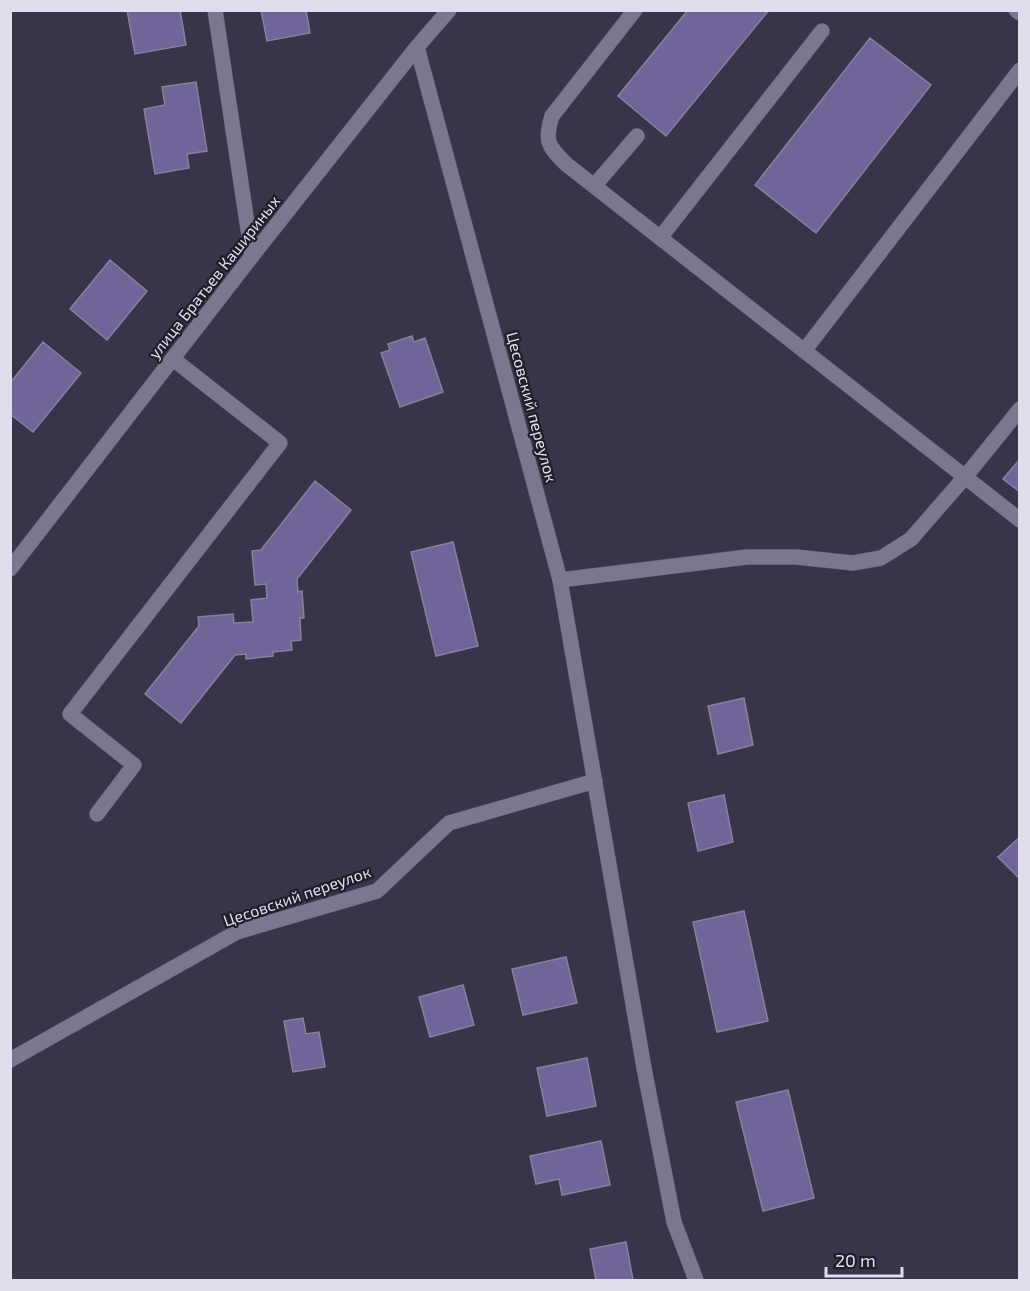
<svg xmlns="http://www.w3.org/2000/svg" width="1030" height="1291" font-family="'Exo 2',sans-serif">
  <rect width="100%" height="100%" fill="#38344a"/>
  <!-- building -->
  <path fill="#706498" stroke="#87829c" stroke-width="1.5" d="M 127,10 L 180,10 L 186,45 L 135,54 Z
    M 261,10 L 306,10 L 310,33 L 267,41 Z
    M 688,10 L 769,10 L 666,136 L 618,96 Z
    M 870,38 L 931,85 L 816,233 L 755,185 Z
    M 196,82 L 207,151 L 187,154 L 189,168 L 155,174 L 144,109 L 165,105 L 162,87 Z
    M 110,260 L 147,291 L 107,340 L 70,309 Z
    M 412,336 L 414,342 L 425,338 L 443,392 L 400,407 L 381,353 L 390,350 L 388,344 Z
    M 43,342 L 81,373 L 33,432 L 10,414 L 10,383 Z
    M 1020,459 L 1020,492 L 1003,479 Z
    M 315,481 L 351,510 L 297,579 L 298,592 L 302,591 L 304,618 L 300,618 L 301,640 L 291,641 L 292,650 L 273,652 L 273,656 L 246,659 L 246,654 L 235,655 L 181,723 L 145,694 L 199,626 L 198,617 L 233,614 L 234,623 L 253,622 L 251,600 L 267,598 L 266,584 L 255,585 L 252,551 L 261,550 Z
    M 453,542 L 478,646 L 436,656 L 411,552 Z
    M 744,698 L 753,745 L 718,754 L 708,706 Z
    M 724,795 L 733,842 L 698,851 L 688,803 Z
    M 1020,837 L 1020,879 L 998,857 Z
    M 744,911 L 768,1021 L 717,1032 L 693,922 Z
    M 566,957 L 577,1003 L 523,1015 L 512,969 Z
    M 463,985 L 474,1025 L 430,1037 L 419,997 Z
    M 303,1018 L 306,1034 L 319,1032 L 325,1067 L 293,1072 L 284,1021 Z
    M 587,1058 L 596,1106 L 547,1116 L 537,1068 Z
    M 788,1090 L 814,1198 L 763,1211 L 736,1102 Z
    M 601,1141 L 610,1185 L 562,1195 L 559,1179 L 536,1184 L 530,1156 Z
    M 626,1242 L 633,1280 L 596,1280 L 590,1249 Z"/>
  <g fill="none" stroke-linecap="round" stroke-linejoin="round">
    <defs>
      <path id="service" d="M 635,10 L 552,116 C 544,141 548,146 566,164 L 1020,520
        M 1016,10 L 1020,13
        M 594,186 L 637,136
        M 660,238 L 822,31
        M 804,351 L 1020,70
        M 560,580 L 747,557 L 796,557 L 853,563 L 881,558 L 911,539 L 965,477 L 1020,409
        M 97,814 L 134,765 L 70,714 L 280,443 L 173,359"/>
      <path id="minor" d="M 215,10 L 252,256
        M 417,47 L 560,580 L 644,1068 L 674,1222 L 696,1280
        M 10,1060 L 237,932 L 377,891 L 449,823 L 595,781"/>
      <path id="secondary" d="M 10,569 L 252,256 L 417,47 L 449,10"/>
    </defs>
    <!-- service casing -->
    <use href="#service" stroke="#565264" stroke-width="16"/>
    <!-- minor casing -->
    <use href="#minor" stroke="#565264" stroke-width="16"/>
    <!-- secondary casing -->
    <use href="#secondary" stroke="#565264" stroke-width="16"/>
    <!-- service -->
    <use href="#service" stroke="#7c7790" stroke-width="15"/>
    <!-- minor -->
    <use href="#minor" stroke="#7c7790" stroke-width="15"/>
    <!-- secondary -->
    <use href="#secondary" stroke="#7c7790" stroke-width="15"/>
  </g>
  <g text-anchor="middle" stroke-width="4.5" stroke-linejoin="round" paint-order="stroke">
    <!-- street labels -->
    <g font-size="16" fill="#e0deec" stroke="#1f1d27">
      <text transform="translate(214 277) rotate(-52)" y="6">улица Братьев Кашириных</text>
      <text transform="translate(532 407) rotate(75)" y="6">Цесовский переулок</text>
      <text transform="translate(297 896) rotate(-19)" y="6">Цесовский переулок</text>
    </g>
  </g>
  <!-- border -->
  <rect width="1030" height="1291" fill="none" stroke="#e0deec" stroke-width="24"/>
  <!-- scale -->
  <path d="M826 1267v9h76v-9" fill="none" stroke="#e0deec" stroke-width="3"/>
  <text x="835" y="1267" font-size="18" fill="#e0deec" stroke="#1f1d27" stroke-width="4.5" paint-order="stroke">20 m</text>
</svg>
